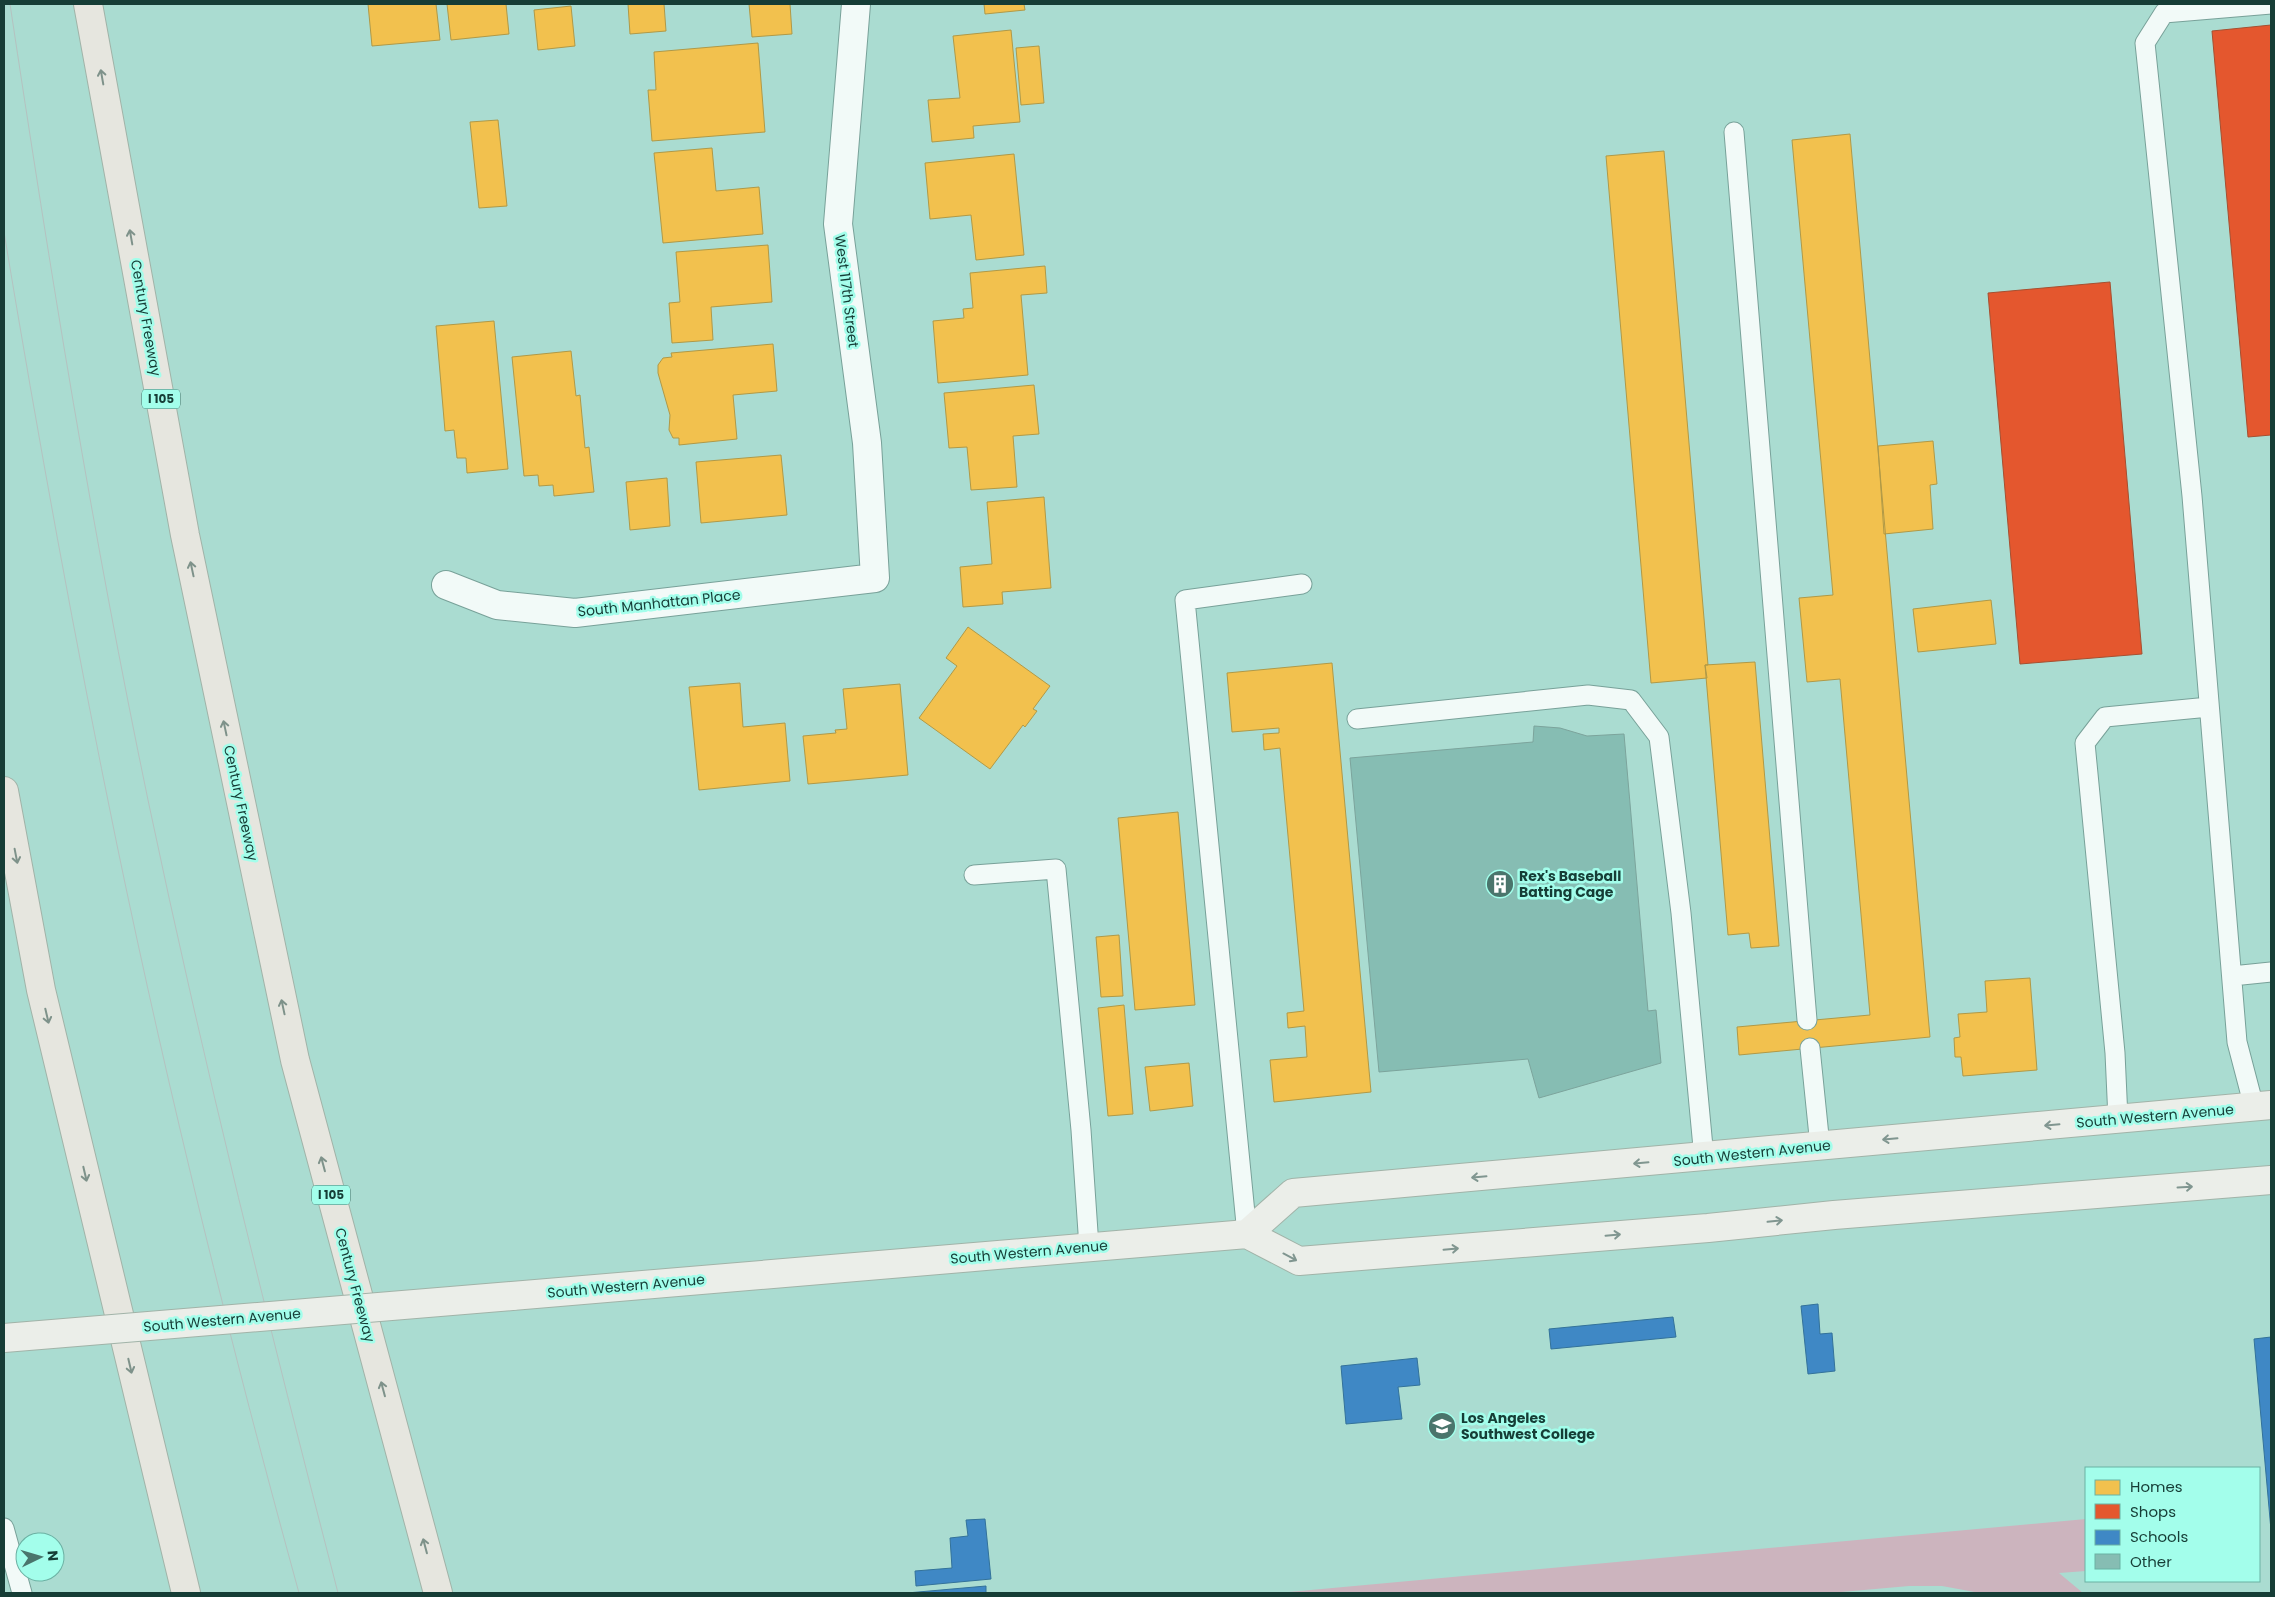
<svg xmlns="http://www.w3.org/2000/svg" width="2275" height="1597" font-family="Poppins,sans-serif">
  <rect width="100%" height="100%" fill="#aadcd1"/>
  <!-- green -->
  <path fill="#ccb4be" d="M 2086,1519 L 2086,1571 L 2059,1573 L 2083,1593 L 1980,1593 L 1942,1586 L 1909,1586 L 1830,1593 L 1278,1593 Z"/>
  <!-- homes -->
  <path fill="#f2c14e" stroke="#b09947" d="M 368,4 L 436,4 L 440,40 L 372,46 Z
    M 447,4 L 506,4 L 509,34 L 451,40 Z
    M 628,4 L 664,4 L 666,31 L 630,34 Z
    M 749,4 L 790,4 L 792,34 L 752,37 Z
    M 984,4 L 1024,4 L 1025,10 L 985,14 Z
    M 571,6 L 575,46 L 538,50 L 534,10 Z
    M 1011,30 L 1020,122 L 973,126 L 974,138 L 932,142 L 928,100 L 960,98 L 953,36 Z
    M 758,43 L 765,132 L 652,141 L 648,90 L 656,90 L 654,52 Z
    M 1039,46 L 1044,103 L 1021,105 L 1016,48 Z
    M 498,120 L 507,206 L 479,208 L 470,122 Z
    M 1850,134 L 1930,1037 L 1739,1055 L 1737,1027 L 1870,1015 L 1840,679 L 1807,682 L 1799,598 L 1833,595 L 1792,140 Z
    M 712,148 L 716,191 L 759,187 L 763,234 L 663,243 L 654,153 Z
    M 1664,151 L 1708,665 L 1705,665 L 1707,678 L 1651,683 L 1606,156 Z
    M 1014,154 L 1024,255 L 976,260 L 971,215 L 930,219 L 925,163 Z
    M 768,245 L 772,302 L 711,307 L 713,340 L 672,343 L 669,303 L 680,302 L 676,252 Z
    M 1045,266 L 1047,293 L 1021,295 L 1028,375 L 938,383 L 933,321 L 964,318 L 963,309 L 973,308 L 970,273 Z
    M 494,321 L 508,469 L 467,473 L 466,458 L 457,458 L 454,430 L 445,431 L 436,326 Z
    M 773,344 L 777,391 L 733,395 L 737,439 L 679,445 L 679,438 L 673,438 L 669,430 L 670,415 L 658,373 L 658,365 L 663,358 L 672,357 L 671,353 Z
    M 571,351 L 576,396 L 580,395 L 585,448 L 589,447 L 594,492 L 554,496 L 553,485 L 539,486 L 538,475 L 524,476 L 512,357 Z
    M 1034,385 L 1039,434 L 1013,436 L 1017,487 L 971,490 L 967,447 L 949,448 L 944,393 Z
    M 1933,441 L 1937,484 L 1930,485 L 1933,529 L 1884,534 L 1878,446 Z
    M 781,455 L 787,515 L 701,523 L 696,462 Z
    M 667,478 L 670,526 L 630,530 L 626,482 Z
    M 1044,497 L 1051,588 L 1002,592 L 1003,604 L 963,607 L 960,567 L 992,564 L 987,502 Z
    M 1991,600 L 1996,644 L 1918,652 L 1913,609 Z
    M 968,627 L 1050,686 L 1033,709 L 1037,711 L 1025,727 L 1023,725 L 990,769 L 919,718 L 957,666 L 946,658 Z
    M 1755,662 L 1779,946 L 1751,948 L 1749,933 L 1728,935 L 1705,665 Z
    M 1332,663 L 1371,1092 L 1274,1102 L 1270,1060 L 1307,1057 L 1305,1026 L 1288,1028 L 1287,1013 L 1304,1011 L 1280,748 L 1264,750 L 1263,734 L 1279,733 L 1279,728 L 1232,732 L 1227,673 Z
    M 740,683 L 743,727 L 785,723 L 790,781 L 699,790 L 689,687 Z
    M 900,684 L 908,775 L 808,784 L 803,736 L 836,733 L 835,730 L 847,729 L 843,689 Z
    M 1178,812 L 1195,1005 L 1135,1010 L 1118,818 Z
    M 1119,935 L 1123,996 L 1101,997 L 1096,937 Z
    M 2030,978 L 2037,1070 L 1963,1076 L 1961,1057 L 1955,1057 L 1954,1038 L 1960,1037 L 1958,1014 L 1987,1012 L 1985,981 Z
    M 1124,1005 L 1133,1114 L 1108,1116 L 1098,1008 Z
    M 1189,1063 L 1193,1106 L 1150,1111 L 1145,1067 Z"/>
  <!-- shops -->
  <path fill="#e4572e" stroke="#a64f30" d="M 2271,25 L 2271,435 L 2248,437 L 2212,31 Z
    M 2110,282 L 2142,654 L 2020,664 L 1988,293 Z"/>
  <!-- schools -->
  <path fill="#3f88c5" stroke="#33729a" d="M 1818,1304 L 1820,1334 L 1832,1333 L 1835,1371 L 1808,1374 L 1801,1306 Z
    M 1673,1317 L 1676,1337 L 1551,1349 L 1549,1329 Z
    M 2271,1337 L 2271,1530 L 2254,1339 Z
    M 1417,1358 L 1420,1385 L 1398,1387 L 1402,1419 L 1346,1424 L 1341,1366 Z
    M 985,1519 L 991,1579 L 916,1586 L 915,1571 L 952,1568 L 950,1538 L 968,1536 L 966,1520 Z
    M 986,1586 L 986,1593 L 907,1593 Z"/>
  <!-- building -->
  <path fill="#86bdb3" stroke="#7ca49c" d="M 1534,726 L 1560,728 L 1587,736 L 1624,734 L 1648,1011 L 1656,1010 L 1661,1063 L 1539,1098 L 1528,1059 L 1379,1072 L 1350,758 L 1533,742 Z"/>
  <g fill="none" stroke-linecap="round" stroke-linejoin="round">
    <defs>
      <path id="service" d="M 1734,132 L 1807,1020
        M 1357,719 L 1588,695 L 1631,700 L 1659,737 L 1681,913 L 1704,1158
        M 974,875 L 1056,869 L 1081,1130 L 1089,1247
        M 2232,976 L 2271,972
        M 1810,1048 L 1820,1146
        M 2254,1107 L 2237,1042 L 2192,496 L 2145,43 L 2164,13 L 2271,4
        M 2118,1119 L 2115,1053 L 2085,743 L 2105,717 L 2209,707
        M 1247,1234 L 1185,600 L 1302,584
        M 4,1528 L 22,1593"/>
      <path id="minor" d="M 446,585 L 497,605 L 575,613 L 875,578 L 867,443 L 838,224 L 856,4"/>
      <path id="primary" d="M 1247,1234 L 1293,1193 C 1619,1165 1945,1135 2271,1105
        M 512,1296 L 1247,1234 L 1299,1261 L 1708,1228 L 1834,1215 L 2271,1180"/>
      <path id="motorway" d="M 88,4 L 185,535 L 295,1060 L 438,1593
        M 4,791 L 41,990 L 186,1593"/>
    </defs>
    <!-- service casing -->
    <use href="#service" stroke="#78a199" stroke-width="21"/>
    <!-- minor casing -->
    <use href="#minor" stroke="#78a199" stroke-width="30"/>
    <!-- primary casing -->
    <use href="#primary" stroke="#a1b3a8" stroke-width="30"/>
    <!-- motorway casing -->
    <use href="#motorway" stroke="#a1b3a8" stroke-width="30"/>
    <!-- service -->
    <use href="#service" stroke="#f2faf8" stroke-width="19"/>
    <!-- minor -->
    <use href="#minor" stroke="#f2faf8" stroke-width="28"/>
    <!-- primary -->
    <use href="#primary" stroke="#ebeee9" stroke-width="28"/>
    <!-- motorway -->
    <use href="#motorway" stroke="#e6e6df" stroke-width="28"/>
    <!-- tram -->
    <path stroke="#b5c2c0" stroke-width="1" d="M 10,4 C 50,270 93,536 148,800 C 204,1066 270,1330 338,1593
      M 4,232 C 38,437 75,641 117,845 C 169,1096 231,1346 299,1593"/>
    <defs>
      <path id="primary-bridge" d="M 4,1338 L 512,1296"/>
    </defs>
    <!-- primary-bridge casing -->
    <use href="#primary-bridge" stroke="#a1b3a8" stroke-width="30" stroke-linecap="butt"/>
    <!-- primary-bridge -->
    <use href="#primary-bridge" stroke="#ebeee9" stroke-width="28"/>
  </g>
  <!-- one-way arrows -->
  <defs><path id="oneway-shaft" d="M-6 0H5M1.5-3L5.5 0L1.5 3" fill="none" stroke-width="1.6" stroke-linecap="round" stroke-linejoin="round" transform="scale(1.25)"/></defs>
  <g stroke="#7e928a">
    <use href="#oneway-shaft" transform="translate(102 77) rotate(-100)"/>
    <use href="#oneway-shaft" transform="translate(131 237) rotate(-100)"/>
    <use href="#oneway-shaft" transform="translate(192 569) rotate(-102)"/>
    <use href="#oneway-shaft" transform="translate(225 728) rotate(-102)"/>
    <use href="#oneway-shaft" transform="translate(16 856) rotate(79)"/>
    <use href="#oneway-shaft" transform="translate(283 1007) rotate(-102)"/>
    <use href="#oneway-shaft" transform="translate(47 1016) rotate(77)"/>
    <use href="#oneway-shaft" transform="translate(323 1164) rotate(-105)"/>
    <use href="#oneway-shaft" transform="translate(85 1174) rotate(77)"/>
    <use href="#oneway-shaft" transform="translate(130 1366) rotate(77)"/>
    <use href="#oneway-shaft" transform="translate(383 1389) rotate(-105)"/>
    <use href="#oneway-shaft" transform="translate(425 1546) rotate(-105)"/>
  </g>
  <g stroke="#809690">
    <use href="#oneway-shaft" transform="translate(2052 1125) rotate(175)"/>
    <use href="#oneway-shaft" transform="translate(1890 1139) rotate(175)"/>
    <use href="#oneway-shaft" transform="translate(1641 1163) rotate(175)"/>
    <use href="#oneway-shaft" transform="translate(1479 1177) rotate(175)"/>
    <use href="#oneway-shaft" transform="translate(2185 1187) rotate(-3)"/>
    <use href="#oneway-shaft" transform="translate(1775 1221) rotate(-6)"/>
    <use href="#oneway-shaft" transform="translate(1613 1235) rotate(-5)"/>
    <use href="#oneway-shaft" transform="translate(1451 1249) rotate(-5)"/>
    <use href="#oneway-shaft" transform="translate(1290 1257) rotate(28)"/>
  </g>
  <!-- icons -->
  <defs>
    <symbol id="building-disc" viewBox="-11 -11 22 22"><circle r="9.5" fill="#4a756c" stroke="#a3feeb"/><path d="M-4-6H4V6H1V3H-1V6H-4ZM-2.5-4.3h1.7v1.8h-1.7ZM.8-4.3h1.7v1.8H.8ZM-2.5-1h1.7V.8h-1.7ZM.8-1h1.7V.8H.8Z" fill="#fff"/></symbol>
    <symbol id="university-disc" viewBox="-11 -11 22 22"><circle r="9.5" fill="#4a756c" stroke="#a3feeb"/><path d="M0-5L7-2L0 1L-7-2ZM-4 1L0 2.5L4 1V4Q0 6-4 4Z" fill="#fff"/></symbol>
  </defs>
  <g fill-rule="evenodd">
    <use href="#building-disc" x="1484" y="868" width="32" height="32"/>
    <use href="#university-disc" x="1426" y="1410" width="32" height="32"/>
  </g>
  <g text-anchor="middle" stroke-width="5" stroke-linejoin="round" paint-order="stroke">
    <!-- shield labels -->
    <g fill="#a3feeb" stroke="#40776c" stroke-width="1">
      <rect x="142" y="389.5" width="38" height="19" rx="4"/>
      <rect x="312" y="1185.5" width="38" height="19" rx="4"/>
    </g>
    <g font-size="12" font-weight="bold" fill="#163d36">
      <text x="161" y="403">I 105</text>
      <text x="331" y="1199">I 105</text>
    </g>
    <!-- street labels -->
    <g font-size="14" fill="#163d36" stroke="#a3feeb">
      <text transform="translate(847 291) rotate(83)" y="5">West 117th Street</text>
      <text transform="translate(146 318) rotate(80)" y="5">Century Freeway</text>
      <text transform="translate(659 603) rotate(-6)" y="5">South Manhattan Place</text>
      <text transform="translate(241 803) rotate(78)" y="5">Century Freeway</text>
      <text transform="translate(2155 1116) rotate(-5)" y="5">South Western Avenue</text>
      <text transform="translate(1752 1153) rotate(-6)" y="5">South Western Avenue</text>
      <text transform="translate(1029 1252) rotate(-5)" y="5">South Western Avenue</text>
      <text transform="translate(355 1285) rotate(75)" y="5">Century Freeway</text>
      <text transform="translate(626 1286) rotate(-5)" y="5">South Western Avenue</text>
      <text transform="translate(222 1320) rotate(-5)" y="5">South Western Avenue</text>
    </g>
    <!-- poi labels -->
    <g font-size="14" font-weight="bold" fill="#163d36" stroke="#a3feeb" text-anchor="start">
      <text x="1519" y="881">Rex's Baseball<tspan x="1519" dy="16">Batting Cage</tspan></text>
      <text x="1461" y="1423">Los Angeles<tspan x="1461" dy="16">Southwest College</tspan></text>
    </g>
  </g>
  <!-- border -->
  <rect width="2275" height="1597" fill="none" stroke="#163d36" stroke-width="10"/>
  <!-- legend -->
  <rect x="2085" y="1467" width="175" height="115" fill="#a3feeb" stroke="#6bb1a3"/>
  <rect x="2095" y="1480" width="25" height="15" fill="#f2c14e" stroke="#6bb1a3"/>
  <text x="2130" y="1492" font-size="15" fill="#163d36">Homes</text>
  <rect x="2095" y="1504" width="25" height="15" fill="#e4572e" stroke="#6bb1a3"/>
  <text x="2130" y="1517" font-size="15" fill="#163d36">Shops</text>
  <rect x="2095" y="1530" width="25" height="15" fill="#3f88c5" stroke="#6bb1a3"/>
  <text x="2130" y="1542" font-size="15" fill="#163d36">Schools</text>
  <rect x="2095" y="1554" width="25" height="15" fill="#86bdb3" stroke="#6bb1a3"/>
  <text x="2130" y="1567" font-size="15" fill="#163d36">Other</text>
  <!-- north arrow -->
  <g transform="translate(40 1557) rotate(85)"><circle r="24" fill="#a3feeb" stroke="#6bb1a3"/>
  <path d="M0-4L9 19L0 12L-9 19Z" fill="#4a756c"/>
  <text y="-8" font-size="14" font-weight="bold" text-anchor="middle" fill="#163d36">N</text>
  </g>
</svg>
